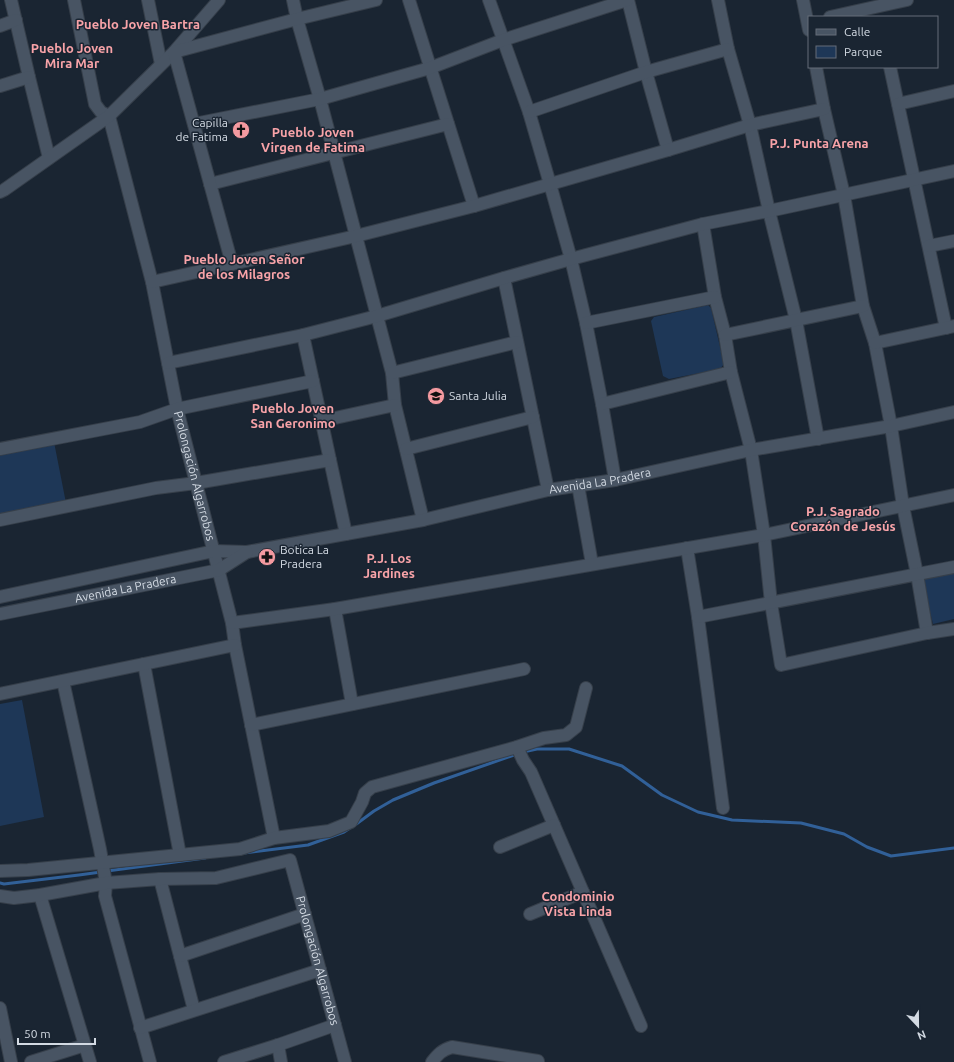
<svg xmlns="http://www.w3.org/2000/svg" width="954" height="1062" font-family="Ubuntu,sans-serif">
  <rect width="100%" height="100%" fill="#1a2532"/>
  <!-- green -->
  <path fill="#1e3757" d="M 708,305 L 711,308 L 724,364 L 720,369 L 669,379 L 663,376 L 651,321 L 654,317 Z
    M 54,442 L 66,503 L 0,516 L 0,452 Z
    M 954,570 L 954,619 L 933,624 L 921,576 Z
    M 22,700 L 44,817 L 0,826 L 0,704 Z"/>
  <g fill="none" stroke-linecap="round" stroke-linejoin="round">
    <!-- stream -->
    <path stroke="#316098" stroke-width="3" d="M 523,752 L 537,749 L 569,749 L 622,766 L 662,795 L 698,812 L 732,820 L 801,823 L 844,834 L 867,847 L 891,856 L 954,848
      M 355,825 L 374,811 L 393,800 L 434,783 L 517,754
      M 244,853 L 308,845 L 344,832 L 350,828
      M 107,871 L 205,858
      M 0,883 L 4,884 L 79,875 L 101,872"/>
    <defs>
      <g id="minor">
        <path d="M 11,0 L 29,77 L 49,158"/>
        <path id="s1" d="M 74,0 L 95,104 L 101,112 L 109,116 L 152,282 L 177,409 L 232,623 L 235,645 L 274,838"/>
        <path d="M 148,0 L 161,64"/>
        <path d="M 293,0 L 297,19 L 320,99 L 392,373 L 395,405 L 423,520"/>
        <path d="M 409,0 L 474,206"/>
        <path d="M 489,0 L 529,112 L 550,184 L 571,259 L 586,323 L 602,404 L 615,480"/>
        <path d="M 628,0 L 646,72 L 668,150"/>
        <path d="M 718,0 L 728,49 L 750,125 L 769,211 L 796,320 L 818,439"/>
        <path d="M 803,0 L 809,30"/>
        <path d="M 830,17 L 907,0"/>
        <path d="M 0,26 L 16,20"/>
        <path d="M 816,67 L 824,109 L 844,195 L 863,306 L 875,343 L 891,426 L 903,506 L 917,574 L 927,633"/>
        <path d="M 890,67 L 946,328"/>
        <path d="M 0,86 L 29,77"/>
        <path d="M 898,104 L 954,91"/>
        <path d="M 529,112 L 646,72 L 728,49"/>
        <path d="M 194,124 L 320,99 L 430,68 L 503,40 L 627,0"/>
        <path d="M 210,184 L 448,124"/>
        <path d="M 0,192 L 4,190 L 109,116 L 174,52 L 219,0"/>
        <path d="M 703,224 L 715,297 L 725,335 L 731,372 L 751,450 L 764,535 L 771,603 L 781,665 L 927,633 L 954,629"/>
        <path d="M 929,246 L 954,241"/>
        <path d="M 232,264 L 174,52 L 297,19 L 376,0"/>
        <path d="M 504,278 L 548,490"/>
        <path d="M 152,282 L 232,264 L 356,236 L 474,206 L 668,150 L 750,125 L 824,109"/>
        <path d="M 586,323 L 715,297"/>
        <path d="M 303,335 L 346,534"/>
        <path d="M 725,335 L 863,306"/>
        <path d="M 875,343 L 954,326"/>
        <path d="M 168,363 L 303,335 L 377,316 L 504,278 L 571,259 L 703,224 L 769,211 L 954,171"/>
        <path d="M 392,373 L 517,342"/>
        <path d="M 602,404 L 731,372"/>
        <path d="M 321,421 L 395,405"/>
        <path d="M 0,449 L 140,422 L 177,409 L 313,381"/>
        <path d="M 406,449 L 533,417"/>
        <path d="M 578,485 L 592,564"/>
        <path d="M 0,520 L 156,488 L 196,483 L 330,460"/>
        <path d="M 687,548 L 698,617 L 723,808"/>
        <path id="s2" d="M 0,597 L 214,551 L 247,552 L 423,520 L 548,490 L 615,480 L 751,450 L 891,426 L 954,412"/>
        <path d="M 335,609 L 352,704"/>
        <path id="s3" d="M 0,614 L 219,570 L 247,552"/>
        <path d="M 698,617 L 954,567"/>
        <path d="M 232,623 L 335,609 L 764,535 L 954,495"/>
        <path d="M 144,664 L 180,855"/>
        <path d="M 63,681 L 100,849 L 106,883 L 105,896 L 150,1062"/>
        <path d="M 0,694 L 235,645"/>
        <path d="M 251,725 L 524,669"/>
        <path d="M 517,747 L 523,760 L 531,772 L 641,1026"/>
        <path d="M 500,847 L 554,825"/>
        <path d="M 0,871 L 28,870 L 240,849 L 274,838 L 329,831 L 351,822 L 362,802 L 365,793 L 372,787 L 517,747 L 544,738 L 566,735 L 576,727 L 586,688"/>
        <path d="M 160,879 L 194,1010"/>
        <path d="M 40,895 L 90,1062"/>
        <path id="s4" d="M 0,896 L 14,898 L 40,895 L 106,883 L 160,879 L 216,878 L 290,860 L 345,1062"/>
        <path d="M 530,914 L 583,892"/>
        <path d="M 180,956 L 305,914"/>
        <path d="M 0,1008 L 11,1062"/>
        <path d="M 140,1028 L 320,970"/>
        <path d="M 278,1045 L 281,1062"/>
        <path d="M 31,1062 L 85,1045"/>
        <path d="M 224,1062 L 278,1045 L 335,1025"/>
        <path d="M 432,1062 C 438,1054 442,1050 452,1047 L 538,1061"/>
      </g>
    </defs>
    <!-- minor casing -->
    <use href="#minor" stroke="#363f4a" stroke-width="14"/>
    <!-- minor -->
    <use href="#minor" stroke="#485463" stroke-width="12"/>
  </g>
  <!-- icons -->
  <defs>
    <symbol id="church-disc" viewBox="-11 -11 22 22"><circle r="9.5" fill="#f49aa0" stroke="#1a2532"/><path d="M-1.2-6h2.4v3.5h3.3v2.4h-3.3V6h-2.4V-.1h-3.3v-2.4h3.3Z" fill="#111"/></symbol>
    <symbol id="school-disc" viewBox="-11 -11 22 22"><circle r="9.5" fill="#f49aa0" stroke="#1a2532"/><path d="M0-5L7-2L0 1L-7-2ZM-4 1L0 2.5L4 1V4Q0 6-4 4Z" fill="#111"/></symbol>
    <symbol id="pharmacy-disc" viewBox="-11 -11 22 22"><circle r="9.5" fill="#f49aa0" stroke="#1a2532"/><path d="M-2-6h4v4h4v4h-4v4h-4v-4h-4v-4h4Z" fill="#111"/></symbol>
  </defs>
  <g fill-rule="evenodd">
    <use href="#church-disc" x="231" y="120" width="20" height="20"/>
    <use href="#school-disc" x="426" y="386" width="20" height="20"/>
    <use href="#pharmacy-disc" x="257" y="547" width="20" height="20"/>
  </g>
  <g text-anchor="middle" stroke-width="3" stroke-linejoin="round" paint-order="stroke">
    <!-- poi labels -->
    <g font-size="12" fill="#d3dae3" stroke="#1a2532" text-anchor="start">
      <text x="228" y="127" text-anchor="end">Capilla<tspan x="228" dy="14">de Fatima</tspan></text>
      <text x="449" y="400">Santa Julia</text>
      <text x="280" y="554">Botica La<tspan x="280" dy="14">Pradera</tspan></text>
    </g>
    <!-- street labels -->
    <g font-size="12" fill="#d3dae3" stroke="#1a2532">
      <text dy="4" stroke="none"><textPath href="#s1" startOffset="495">Prolongación Algarrobos</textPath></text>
      <text dy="4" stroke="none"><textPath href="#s2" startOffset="612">Avenida La Pradera</textPath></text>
      <text dy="4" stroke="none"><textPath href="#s3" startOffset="128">Avenida La Pradera</textPath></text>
      <text dy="4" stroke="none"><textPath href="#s4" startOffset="398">Prolongación Algarrobos</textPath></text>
    </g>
    <!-- neighbourhood labels -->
    <g font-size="13" font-weight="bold" fill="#f8a3a8" stroke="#1a2532">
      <text x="138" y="29">Pueblo Joven Bartra</text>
      <text x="72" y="53">Pueblo Joven<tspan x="72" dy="15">Mira Mar</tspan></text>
      <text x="313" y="137">Pueblo Joven<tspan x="313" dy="15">Virgen de Fatima</tspan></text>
      <text x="819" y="148">P.J. Punta Arena</text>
      <text x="244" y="264">Pueblo Joven Señor<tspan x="244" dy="15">de los Milagros</tspan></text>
      <text x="293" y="413">Pueblo Joven<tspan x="293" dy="15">San Geronimo</tspan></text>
      <text x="843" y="516">P.J. Sagrado<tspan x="843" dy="15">Corazón de Jesús</tspan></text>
      <text x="389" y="563">P.J. Los<tspan x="389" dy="15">Jardines</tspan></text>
      <text x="578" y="901">Condominio<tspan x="578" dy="15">Vista Linda</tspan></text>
    </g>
  </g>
  <!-- legend -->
  <rect x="808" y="16" width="130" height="52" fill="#1a2532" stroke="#646d79"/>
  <rect x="816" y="29" width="20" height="6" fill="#485463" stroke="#646d79"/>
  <text x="844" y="36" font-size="12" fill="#d3dae3">Calle</text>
  <rect x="816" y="46" width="20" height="12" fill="#1e3757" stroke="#646d79"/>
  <text x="844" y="56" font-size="12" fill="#d3dae3">Parque</text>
  <!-- north arrow -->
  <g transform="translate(918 1026) rotate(158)" stroke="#1a2532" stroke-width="3" paint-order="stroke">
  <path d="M0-3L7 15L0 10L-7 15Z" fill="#d3dae3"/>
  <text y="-6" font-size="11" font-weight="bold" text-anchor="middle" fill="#d3dae3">N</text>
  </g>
  <!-- scale -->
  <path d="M18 1038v6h77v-6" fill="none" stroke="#d3dae3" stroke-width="2"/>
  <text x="24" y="1038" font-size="12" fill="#d3dae3" stroke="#1a2532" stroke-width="3" paint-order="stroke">50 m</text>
</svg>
